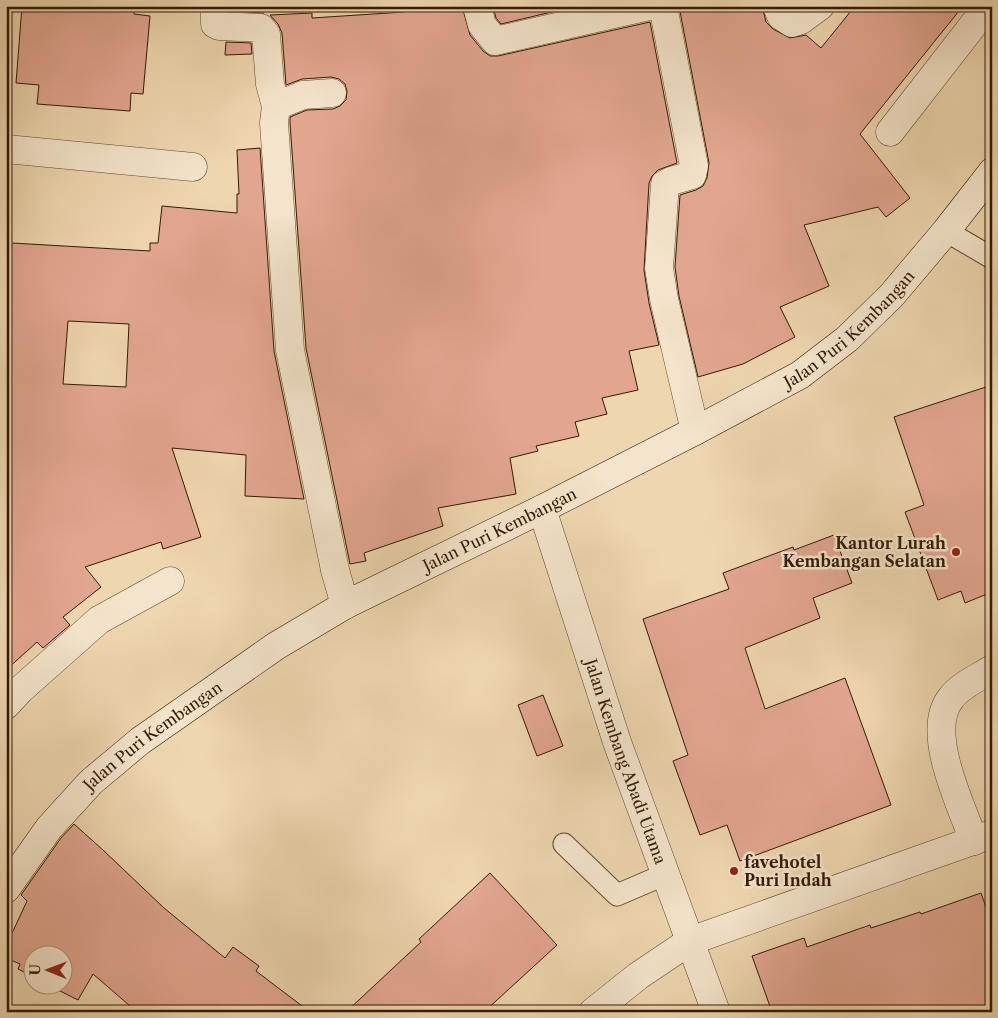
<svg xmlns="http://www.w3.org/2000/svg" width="998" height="1018" font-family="'Libre Caslon Text',serif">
  <rect width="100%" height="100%" fill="#eed6af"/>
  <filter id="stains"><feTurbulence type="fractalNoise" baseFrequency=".004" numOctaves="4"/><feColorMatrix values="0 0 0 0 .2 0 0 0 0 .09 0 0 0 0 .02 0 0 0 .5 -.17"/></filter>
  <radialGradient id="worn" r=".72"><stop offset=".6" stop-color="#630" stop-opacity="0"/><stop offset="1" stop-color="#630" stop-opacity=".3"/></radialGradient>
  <!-- building -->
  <path fill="#e2a690" stroke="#321a02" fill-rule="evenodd" d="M 22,6 L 135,6 L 134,14 L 150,16 L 143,94 L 131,93 L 130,111 L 37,104 L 39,85 L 16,83 Z
    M 231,6 L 264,6 L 264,13 L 231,11 Z
    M 403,6 L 462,6 L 470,35 L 483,51 L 490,56 L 498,56 L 650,22 L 677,163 L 658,170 L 652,176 L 649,183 L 644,270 L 649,303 L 659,345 L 629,351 L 638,390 L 602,398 L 607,414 L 575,422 L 579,436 L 536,446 L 538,451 L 510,458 L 516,494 L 438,508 L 443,526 L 364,553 L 366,561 L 350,564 L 306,348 L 290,123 L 290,117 L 307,110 L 333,109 L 340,106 L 346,100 L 347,91 L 345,84 L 339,79 L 331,77 L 302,79 L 286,85 L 282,33 L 278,24 L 270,15 L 312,13 L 312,18 L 404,12 Z
    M 493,6 L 577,6 L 501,24 L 496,18 Z
    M 679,6 L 762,6 L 766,22 L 773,29 L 790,38 L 806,35 L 821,48 L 855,6 L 963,6 L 860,134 L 910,198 L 886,217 L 878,207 L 804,225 L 829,286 L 780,307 L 795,337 L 743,364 L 698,377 L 679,296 L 675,267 L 680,195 L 696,190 L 703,186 L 707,178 L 709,163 Z
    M 226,42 L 251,43 L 252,54 L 225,55 Z
    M 260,148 L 274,351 L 304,499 L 245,496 L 246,455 L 172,448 L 201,537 L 163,549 L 161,542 L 85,567 L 101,587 L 63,617 L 70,625 L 43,648 L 37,642 L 6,670 L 6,464 L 10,364 L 6,364 L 6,358 L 12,243 L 150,251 L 150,243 L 158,243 L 162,206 L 237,213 L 237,194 L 239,194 L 237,150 ZM 68,321 L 129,324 L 126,387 L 63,384 Z
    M 992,385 L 992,592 L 965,603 L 961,591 L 938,600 L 905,512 L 924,505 L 894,417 Z
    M 834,535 L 852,583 L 813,598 L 820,618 L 745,648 L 765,709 L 845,678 L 891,805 L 740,861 L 727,825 L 700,835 L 673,761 L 688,755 L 643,619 L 729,589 L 723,573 L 793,547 L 794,550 Z
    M 543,695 L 563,746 L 537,756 L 518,705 Z
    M 74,824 L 103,850 L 164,908 L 225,958 L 233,947 L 259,966 L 256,971 L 310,1012 L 137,1012 L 93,974 L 78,1000 L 50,986 L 62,986 L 62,956 L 32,956 L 32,976 L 18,969 L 20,964 L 6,958 L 6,946 L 27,901 L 21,895 L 61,838 Z
    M 490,873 L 557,945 L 484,1012 L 346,1012 L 421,942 L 419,939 Z
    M 981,893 L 992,924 L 992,1012 L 772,1012 L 752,956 L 804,938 L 807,947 L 870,925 L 871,928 L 920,912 L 921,914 Z"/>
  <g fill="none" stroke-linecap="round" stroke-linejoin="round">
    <defs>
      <path id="service" d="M 946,231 L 992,258
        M 564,844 L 617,895 L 666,874"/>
      <g id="minor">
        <path d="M 215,6 L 215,24 L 219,26 L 261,28 L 266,34 L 270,84 L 276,106"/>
        <path d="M 477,6 L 482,25 L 495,41 L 649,6"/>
        <path d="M 663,6 L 694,166 L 692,175 L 671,181 L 665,184 L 659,268 L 664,299 L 695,431"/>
        <path d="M 777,6 L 781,16 L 792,23 L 801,20 L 820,6"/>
        <path d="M 332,93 L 303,95 L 276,106 L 274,123 L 290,350 L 335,570 L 345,605"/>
        <path d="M 890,132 L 988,6"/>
        <path d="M 6,149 L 193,167"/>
        <path id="s1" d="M 542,509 L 617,742 L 716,1012"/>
        <path d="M 6,705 L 20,690 L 99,620 L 170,581"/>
        <path d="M 974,841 C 961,805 924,731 951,698 C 961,685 978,678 992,669"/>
        <path d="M 593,1012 L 638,976 L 690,941 L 992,834"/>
      </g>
      <g id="secondary">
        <path id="s2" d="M 6,889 L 49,828 L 91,782 L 140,741 L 276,646 L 345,605 L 542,509 L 695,431 L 800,375 L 847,339 L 892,295 L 946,231 L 992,172"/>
      </g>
    </defs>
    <!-- service casing -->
    <use href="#service" stroke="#61492d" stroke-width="23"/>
    <!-- minor casing -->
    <use href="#minor" stroke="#61492d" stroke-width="29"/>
    <!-- secondary casing -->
    <use href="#secondary" stroke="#321a02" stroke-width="29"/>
    <!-- service -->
    <use href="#service" stroke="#f4e4cb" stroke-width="21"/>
    <!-- minor -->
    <use href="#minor" stroke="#f4e4cb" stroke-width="28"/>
    <!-- secondary -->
    <use href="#secondary" stroke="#f4e4cb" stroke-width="28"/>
  </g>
  <!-- markers -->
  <g fill="#8f2418" stroke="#f4e4cb" stroke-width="2">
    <circle cx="956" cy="552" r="5"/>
    <circle cx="734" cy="871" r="5"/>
  </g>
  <g text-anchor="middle" stroke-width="5" stroke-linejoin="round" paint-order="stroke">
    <!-- street labels -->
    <g font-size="16" fill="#321a02" stroke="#f4e4cb">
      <text dy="6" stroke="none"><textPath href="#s2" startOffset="1024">Jalan Puri Kembangan</textPath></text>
      <text dy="6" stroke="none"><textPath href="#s2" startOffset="619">Jalan Puri Kembangan</textPath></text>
      <text dy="6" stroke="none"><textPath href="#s2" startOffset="214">Jalan Puri Kembangan</textPath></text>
      <text dy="6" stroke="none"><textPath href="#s1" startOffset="266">Jalan Kembang Abadi Utama</textPath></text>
    </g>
    <!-- poi labels -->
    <g font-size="16" font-weight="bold" fill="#321a02" stroke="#f4e4cb" text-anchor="end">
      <text x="946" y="549">Kantor Lurah<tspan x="946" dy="18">Kembangan Selatan</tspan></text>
      <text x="744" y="868" text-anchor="start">favehotel<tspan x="744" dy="18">Puri Indah</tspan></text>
    </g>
  </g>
  <!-- margin -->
  <rect width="998" height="1018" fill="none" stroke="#eed6af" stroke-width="25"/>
  <rect x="8" y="8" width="983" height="1003" fill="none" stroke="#321a02" stroke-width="2.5"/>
  <rect x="12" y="12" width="973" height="993" fill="none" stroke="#321a02"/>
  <!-- north arrow -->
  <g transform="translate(48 970) rotate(271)"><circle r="24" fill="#f4e4cb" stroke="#a6937b"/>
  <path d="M0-4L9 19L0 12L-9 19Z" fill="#8f2418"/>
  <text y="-8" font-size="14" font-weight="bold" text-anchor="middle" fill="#321a02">U</text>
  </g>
  <rect width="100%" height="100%" filter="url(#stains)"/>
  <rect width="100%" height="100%" fill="url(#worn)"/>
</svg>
